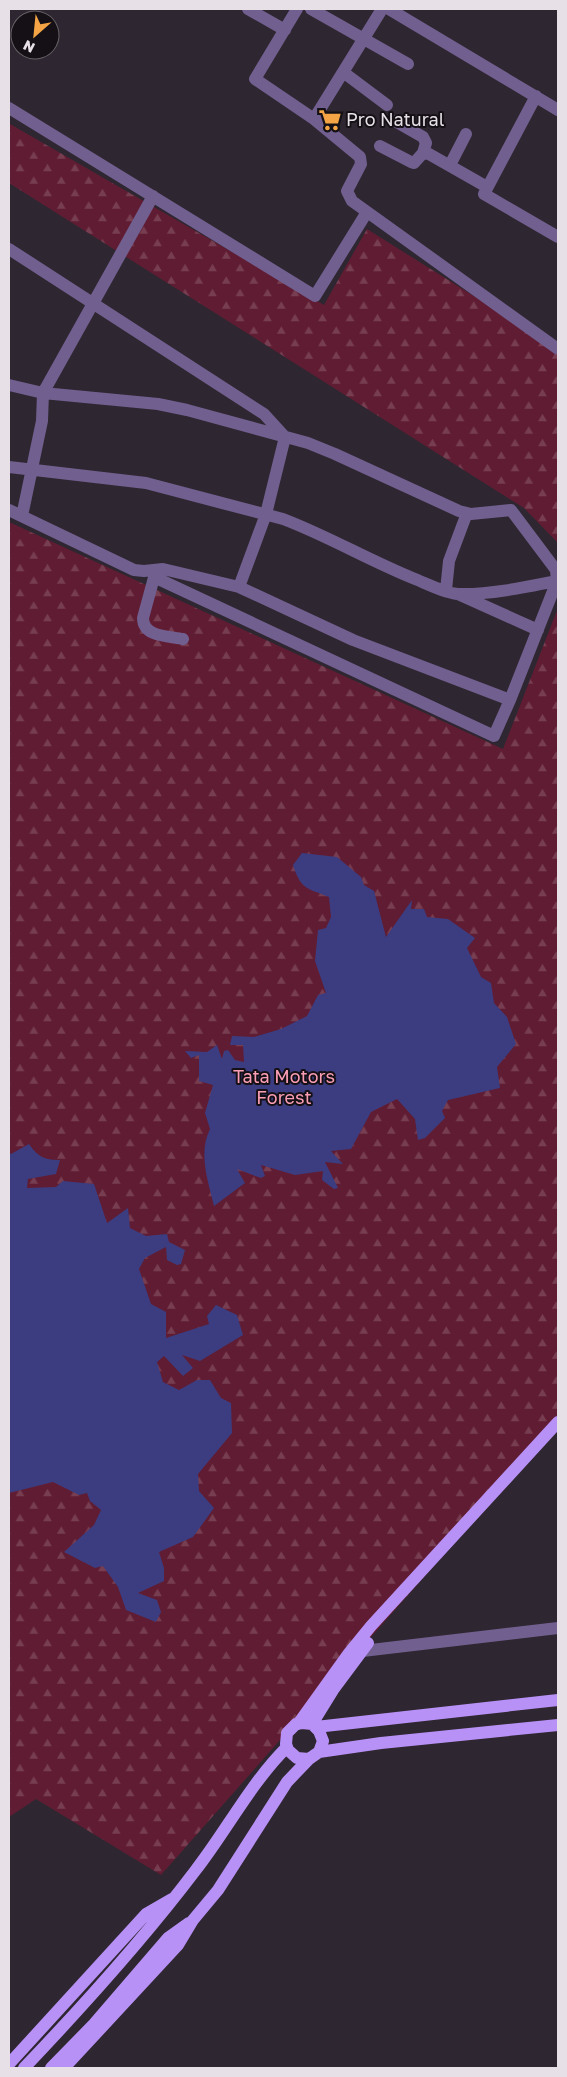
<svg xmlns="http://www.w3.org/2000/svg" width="567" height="2077" font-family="'Golos Text',sans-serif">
  <defs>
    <pattern id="forest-firs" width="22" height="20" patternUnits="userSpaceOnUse" patternTransform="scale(1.25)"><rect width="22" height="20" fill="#601c32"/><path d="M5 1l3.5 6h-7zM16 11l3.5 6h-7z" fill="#773d50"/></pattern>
  </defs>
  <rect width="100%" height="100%" fill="#2e2630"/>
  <!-- forest -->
  <path fill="url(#forest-firs)" d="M 10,124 L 324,305 L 367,229 L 558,349 L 558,543 L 524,508 L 9,183 Z
    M 9,522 L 503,749 L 558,608 L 558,1425 L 161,1875 L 36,1799 L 9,1817 Z"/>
  <!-- water -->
  <path fill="#3c3d81" d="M 302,853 L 337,857 L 361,877 L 364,885 L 374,891 L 386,937 L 412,900 L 411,909 L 424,909 L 427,917 L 448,919 L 475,938 L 467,948 L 481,977 L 491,983 L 494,1003 L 507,1017 L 516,1044 L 497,1067 L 500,1088 L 448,1100 L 442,1111 L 445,1118 L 425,1138 L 418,1140 L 415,1119 L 397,1099 L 371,1112 L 351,1149 L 331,1151 L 343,1164 L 325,1162 L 338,1188 L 334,1189 L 322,1180 L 323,1171 L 295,1175 L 261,1165 L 265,1176 L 261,1178 L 237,1169 L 245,1183 L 214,1206 C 208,1181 198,1153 210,1129 L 205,1113 L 213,1085 L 199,1081 L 199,1055 L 191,1058 L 185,1051 L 207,1052 L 217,1045 L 222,1059 L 224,1051 L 228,1050 L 235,1060 L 244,1062 L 243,1045 L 230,1045 L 232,1036 L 254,1037 L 281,1029 L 307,1016 L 318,995 L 326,993 L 315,961 L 318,930 L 326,928 L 331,917 L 329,897 C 307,888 301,890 293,865 Z
    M 29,1144 C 38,1157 45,1160 60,1160 L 56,1174 L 28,1179 L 27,1188 L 56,1187 L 63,1181 L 94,1184 L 107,1223 L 128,1208 L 130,1228 L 146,1236 L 167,1234 L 169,1242 L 185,1250 L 181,1264 L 177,1265 L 167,1260 L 166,1247 L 145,1258 L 139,1269 L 151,1304 L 166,1312 L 166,1338 L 209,1324 L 207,1316 L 216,1305 L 237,1315 L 243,1335 L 200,1361 L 182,1355 L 193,1368 L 183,1376 L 164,1356 L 157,1362 L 163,1382 L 179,1390 L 197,1380 L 210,1380 L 221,1398 L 231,1403 L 232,1433 L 198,1474 L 199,1491 L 214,1508 L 193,1537 L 159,1552 L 164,1568 L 164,1581 L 138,1593 L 157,1600 L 161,1612 L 156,1622 L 126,1610 L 118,1587 L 103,1566 L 95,1568 L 64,1552 L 94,1525 L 101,1510 L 90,1501 L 87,1493 L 79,1495 L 53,1482 L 9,1493 L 9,1153 L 11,1154 Z"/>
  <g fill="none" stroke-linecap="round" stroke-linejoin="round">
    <!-- minor -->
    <path stroke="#705f8f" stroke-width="12" d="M 248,9 L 285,30
      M 297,9 L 255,79 L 314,119 L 360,157 L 361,164 L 347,191 L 352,201 L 558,349
      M 311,9 L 408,64
      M 389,9 L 558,110
      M 343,72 L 387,105
      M 536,96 L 484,194 L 558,237
      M 9,108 L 315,296 L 367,212
      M 314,119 L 382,9
      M 395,121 L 423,137 L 426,143 L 423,153
      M 380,146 L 411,162 L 414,163 L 423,153 L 429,154 L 487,187
      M 450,165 L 466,134
      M 9,249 L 264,414 L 285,437 L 266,514 L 239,587
      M 9,385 L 43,393 L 158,404 L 187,410 L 308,443 L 335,454 L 459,511 L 471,514 L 511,510 L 556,570 L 557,581 L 510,700 L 494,736 L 154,577
      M 9,467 L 146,483 L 283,519 C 328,536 370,561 415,579 C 428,584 444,593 458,594 C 488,595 527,587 557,581
      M 9,510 L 134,570 L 144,571 L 163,569 L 239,587 L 353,640 L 510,700
      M 22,516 L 42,421 L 43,393 L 153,196
      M 156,570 L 143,618 C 143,637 168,636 183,639
      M 446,590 L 449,561 L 467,513
      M 458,594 L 538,630
      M 354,1652 L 558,1628"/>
    <!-- major -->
    <path stroke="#b891f6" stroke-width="12" d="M 298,1724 L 349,1653 L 371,1626 L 558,1422
      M 312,1724 L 333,1690 L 368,1643
      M 316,1727 L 558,1700
      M 319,1752 L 381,1743 L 558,1725
      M 9,2064 L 146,1914 L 172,1899
      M 24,2068 C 84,2005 142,1941 195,1871 C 227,1830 250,1784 287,1747
      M 51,2068 L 94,2024 L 168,1938 L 189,1923
      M 64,2068 L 178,1945 L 193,1920 L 218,1890 L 287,1782 L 309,1759 L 319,1752 L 323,1741 L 319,1731 L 312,1724 L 302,1723 L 296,1724 L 287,1733 L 286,1744 L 288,1750 L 297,1758 L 309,1759"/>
  </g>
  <!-- icons -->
  <defs>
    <symbol id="supermarket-bare" viewBox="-9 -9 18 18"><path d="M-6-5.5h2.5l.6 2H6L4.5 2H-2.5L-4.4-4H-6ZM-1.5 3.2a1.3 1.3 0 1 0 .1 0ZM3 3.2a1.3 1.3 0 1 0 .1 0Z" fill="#f4a444" stroke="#141015" stroke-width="2.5" paint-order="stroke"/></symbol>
  </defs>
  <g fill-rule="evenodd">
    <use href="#supermarket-bare" x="314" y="104" width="32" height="32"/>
  </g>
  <g text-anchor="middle" stroke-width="4" stroke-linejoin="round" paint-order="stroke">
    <!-- poi labels -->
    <g font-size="18" fill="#e7e1e7" stroke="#141015" text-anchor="start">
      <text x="346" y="126">Pro Natural</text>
    </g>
    <!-- park labels -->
    <g font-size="18" fill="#fc9fb6" stroke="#141015">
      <text x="284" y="1083">Tata Motors<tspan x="284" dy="21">Forest</tspan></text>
    </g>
  </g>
  <!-- border -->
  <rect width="567" height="2077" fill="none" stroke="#e7e1e7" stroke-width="20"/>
  <!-- north arrow -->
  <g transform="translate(35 35) rotate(207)"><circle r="24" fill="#141015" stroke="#686469"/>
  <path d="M0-4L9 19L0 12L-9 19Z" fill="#f4a444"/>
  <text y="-8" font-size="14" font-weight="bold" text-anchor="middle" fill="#e7e1e7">N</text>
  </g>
</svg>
